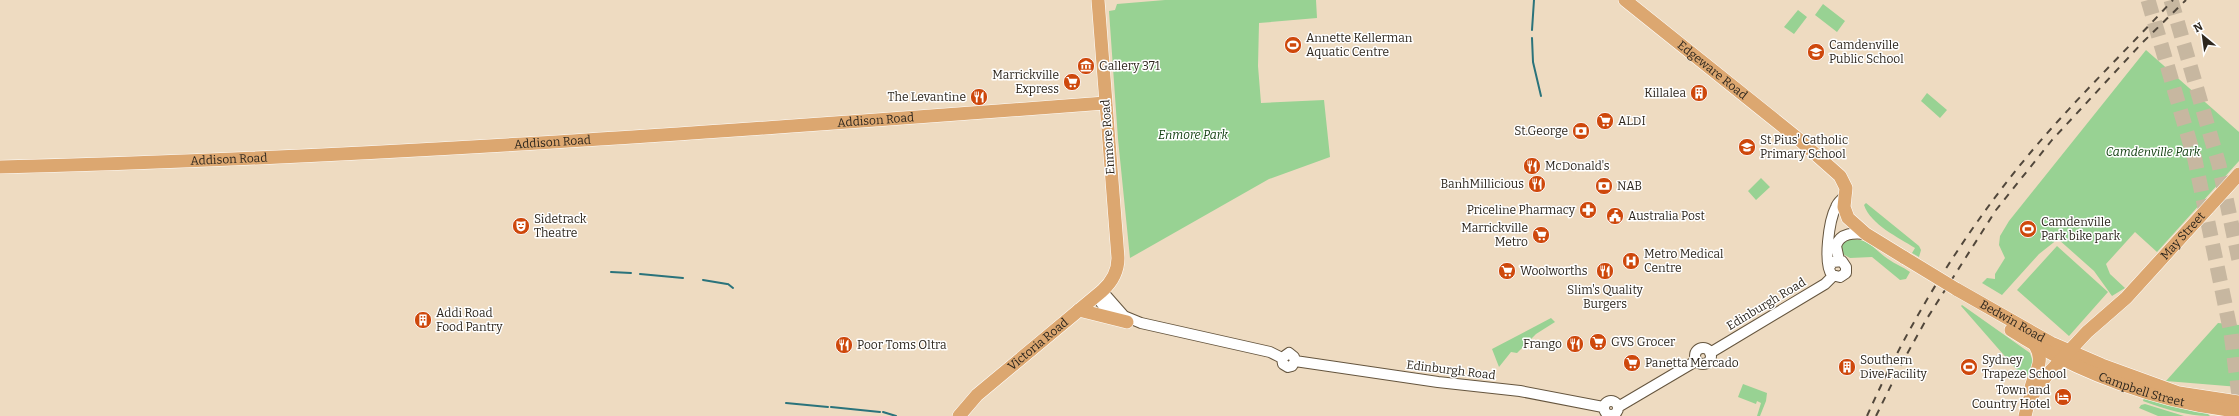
<svg xmlns="http://www.w3.org/2000/svg" width="2239" height="416" font-family="Bitter,serif">
  <rect width="100%" height="100%" fill="#eedbc1"/>
  <!-- green -->
  <path fill="#98d293" d="M 1165,0 L 1316,0 L 1317,18 L 1259,23 L 1258,66 L 1261,103 L 1324,100 L 1330,157 L 1269,179 L 1130,258 L 1118,139 L 1109,11 L 1115,10 L 1117,4 Z
    M 1823,4 L 1845,21 L 1837,32 L 1815,15 Z
    M 1798,10 L 1807,17 L 1794,34 L 1784,27 Z
    M 2146,50 L 2239,132 L 2239,161 L 2157,252 L 2135,232 L 2106,264 L 2110,274 L 2125,288 L 2112,296 L 2094,271 L 2058,239 L 2039,254 L 2002,295 L 1982,283 L 1987,278 L 1995,279 L 1995,274 L 2005,258 L 1999,245 L 2000,236 L 2009,221 Z
    M 1927,93 L 1947,110 L 1940,118 L 1921,101 Z
    M 1761,178 L 1770,187 L 1756,200 L 1748,191 Z
    M 1866,203 L 1919,246 L 1921,250 L 1919,257 L 1912,253 L 1915,248 C 1898,237 1871,225 1864,205 Z
    M 1849,237 L 1850,240 C 1869,237 1874,250 1888,259 C 1895,264 1903,267 1910,272 L 1906,279 L 1900,280 L 1872,257 L 1850,258 L 1841,253 L 1840,246 Z
    M 2057,246 L 2108,292 L 2069,336 L 2017,290 Z
    M 1962,305 L 2030,353 L 2033,362 L 2028,378 L 2023,377 L 1961,306 Z
    M 1551,318 L 1555,322 L 1536,334 L 1517,353 L 1511,352 L 1499,367 L 1492,349 Z
    M 2218,323 L 2239,325 L 2239,387 L 2166,381 Z
    M 1743,384 L 1767,393 L 1766,401 L 1760,416 L 1757,416 L 1761,403 L 1757,401 L 1756,404 L 1738,397 Z
    M 2144,398 L 2205,411 L 2210,416 C 2186,416 2165,409 2143,401 Z
    M 2145,404 L 2184,416 L 2158,416 L 2139,408 L 2141,405 Z"/>
  <g fill="none" stroke-linecap="round" stroke-linejoin="round">
    <!-- stream -->
    <path stroke="#2a737b" stroke-width="2" d="M 1532,30 L 1534,0
      M 1532,38 L 1533,62 L 1541,96
      M 611,272 L 631,273
      M 640,274 L 683,278
      M 703,280 L 727,284
      M 728,284 L 733,288
      M 786,403 L 828,407
      M 831,407 L 880,412
      M 883,412 L 896,416"/>
    <!-- highway-tunnel -->
    <path stroke="#c7b7a0" stroke-width="15" stroke-dasharray="15 8" stroke-linecap="butt" d="M 2148,0 L 2195,160 L 2231,333 L 2239,396
      M 2171,0 L 2219,165 L 2239,260"/>
    <defs>
      <path id="minor" d="M 1839,260 L 1836,246 C 1840,232 1855,233 1866,234
        M 1830,266 L 1833,262 L 1842,261 L 1846,267 L 1846,273 L 1840,277 L 1832,275 C 1823,264 1829,220 1836,207 C 1837,203 1841,200 1844,197
        M 1102,291 L 1124,316 L 1141,323 L 1270,352 L 1282,358
        M 1096,296 L 1108,312 L 1117,317
        M1695 356a8 8 0 1 1 16 0a8 8 0 1 1-16 0Z
        M 1710,353 L 1825,284 L 1833,276
        M 1282,358 L 1283,364 L 1288,367 L 1292,366 L 1295,361
        M 1282,358 L 1289,353 L 1294,357 L 1295,361
        M 1295,361 L 1438,382 L 1520,391 L 1603,407
        M1604 408a7 7 0 1 1 14 0a7 7 0 1 1-14 0Z
        M 1618,407 L 1696,361"/>
      <g id="major">
        <path id="s1" d="M 1625,0 L 1796,137 L 1840,176 L 1846,188 L 1844,207 L 1848,218 L 1866,234 L 1905,258"/>
        <path id="s2" d="M 0,167 C 369,158 737,131 1105,103"/>
        <path id="s3" d="M 1956,289 L 2051,343 L 2102,365 L 2179,393 L 2239,402"/>
        <path d="M 1079,310 L 1127,322"/>
        <path id="s4" d="M 2011,330 C 2078,373 2160,404 2239,411"/>
        <path d="M 2030,392 C 2033,373 2046,363 2035,345"/>
        <path id="s5" d="M 959,416 L 977,395 L 1102,291 C 1112,282 1118,272 1118,258 L 1098,0"/>
        <path id="s6" d="M 2025,416 L 2029,400 L 2047,375 L 2087,332 L 2126,298 L 2239,174"/>
      </g>
    </defs>
    <!-- minor casing -->
    <use href="#minor" stroke="#65553e" stroke-width="12"/>
    <!-- major casing -->
    <use href="#major" stroke="#fff" stroke-width="14"/>
    <!-- minor -->
    <use href="#minor" stroke="#fff" stroke-width="10"/>
    <!-- major -->
    <use href="#major" stroke="#dca770" stroke-width="13"/>
    <!-- rail -->
    <path stroke="#51473b" stroke-width="2" stroke-dasharray="7 7" stroke-linecap="butt" d="M 1867,416 C 1906,328 1957,244 2017,169 C 2065,109 2121,56 2173,0
      M 1876,416 L 1903,361 L 1926,320 L 1996,210 L 2052,140 L 2142,43 L 2186,0"/>
    <defs>
      <path id="major-bridge" d="M 1905,258 L 1956,289"/>
    </defs>
    <!-- major-bridge casing -->
    <use href="#major-bridge" stroke="#fff" stroke-width="14" stroke-linecap="butt"/>
    <!-- major-bridge -->
    <use href="#major-bridge" stroke="#dca770" stroke-width="13"/>
  </g>
  <!-- icons -->
  <defs>
    <symbol id="stadium-disc" viewBox="-11 -11 22 22"><circle r="9.5" fill="#ce480c" stroke="#fff"/><path d="M0-5a6.5 5 0 1 0 0 10a6.5 5 0 1 0 0-10ZM-3.5-1.8h7v3.6h-7Z" fill="#fff"/></symbol>
    <symbol id="school-disc" viewBox="-11 -11 22 22"><circle r="9.5" fill="#ce480c" stroke="#fff"/><path d="M0-5L7-2L0 1L-7-2ZM-4 1L0 2.5L4 1V4Q0 6-4 4Z" fill="#fff"/></symbol>
    <symbol id="museum-disc" viewBox="-11 -11 22 22"><circle r="9.5" fill="#ce480c" stroke="#fff"/><path d="M0-6L6-3V-2H-6V-3ZM-5-1h2V3h-2ZM-1-1h2V3h-2ZM3-1h2V3H3ZM-6 4H6V6H-6Z" fill="#fff"/></symbol>
    <symbol id="supermarket-disc" viewBox="-11 -11 22 22"><circle r="9.5" fill="#ce480c" stroke="#fff"/><path d="M-6-5.5h2.5l.6 2H6L4.5 2H-2.5L-4.4-4H-6ZM-1.5 3.2a1.3 1.3 0 1 0 .1 0ZM3 3.2a1.3 1.3 0 1 0 .1 0Z" fill="#fff"/></symbol>
    <symbol id="building-disc" viewBox="-11 -11 22 22"><circle r="9.5" fill="#ce480c" stroke="#fff"/><path d="M-4-6H4V6H1V3H-1V6H-4ZM-2.5-4.3h1.7v1.8h-1.7ZM.8-4.3h1.7v1.8H.8ZM-2.5-1h1.7V.8h-1.7ZM.8-1h1.7V.8H.8Z" fill="#fff"/></symbol>
    <symbol id="restaurant-disc" viewBox="-11 -11 22 22"><circle r="9.5" fill="#ce480c" stroke="#fff"/><path d="M-5-6h1v4h1v-4h1v4h1v-4h1v5L-1.5 .5V6h-2V.5L-5-1ZM5-6V6H3V1.5H1.5Q1.5-4 5-6Z" fill="#fff"/></symbol>
    <symbol id="bank-disc" viewBox="-11 -11 22 22"><circle r="9.5" fill="#ce480c" stroke="#fff"/><path d="M-6-4H6V4H-6ZM0-2.3a2.3 2.3 0 1 0 0 4.6a2.3 2.3 0 1 0 0-4.6Z" fill="#fff"/></symbol>
    <symbol id="pharmacy-disc" viewBox="-11 -11 22 22"><circle r="9.5" fill="#ce480c" stroke="#fff"/><path d="M-2-6h4v4h4v4h-4v4h-4v-4h-4v-4h4Z" fill="#fff"/></symbol>
    <symbol id="civic-disc" viewBox="-11 -11 22 22"><circle r="9.5" fill="#ce480c" stroke="#fff"/><path d="M-.6-6.5H3V-4.5H.6V-3L4-1V1h2V6H-6V1h2V-1L-.6-3ZM-1.2 2.5V6h2.4V2.5Z" fill="#fff"/></symbol>
    <symbol id="theatre-disc" viewBox="-11 -11 22 22"><circle r="9.5" fill="#ce480c" stroke="#fff"/><path d="M-5-5.5Q0-4 5-5.5V0Q5 5 0 6Q-5 5-5 0ZM-3.3-2.5H-1v1.5H-3.3ZM1-2.5H3.3v1.5H1ZM-2.8 1Q0 5.5 2.8 1Z" fill="#fff"/></symbol>
    <symbol id="hospital-disc" viewBox="-11 -11 22 22"><circle r="9.5" fill="#ce480c" stroke="#fff"/><path d="M-5-5h3v3.5h4V-5h3V5h-3V1.5h-4V5h-3Z" fill="#fff"/></symbol>
    <symbol id="hotel-disc" viewBox="-11 -11 22 22"><circle r="9.5" fill="#ce480c" stroke="#fff"/><path d="M-6-4.5h1.5V1H6V5H4.5V3h-9V5H-6ZM-4 0a1.8 1.8 0 1 1 3.6 0ZM.5 0V-2.5h3Q6-2.5 6 0Z" fill="#fff"/></symbol>
  </defs>
  <g fill-rule="evenodd">
    <use href="#stadium-disc" x="1283" y="35" width="20" height="20"/>
    <use href="#school-disc" x="1806" y="42" width="20" height="20"/>
    <use href="#museum-disc" x="1076" y="56" width="20" height="20"/>
    <use href="#supermarket-disc" x="1062" y="72" width="20" height="20"/>
    <use href="#building-disc" x="1689" y="83" width="20" height="20"/>
    <use href="#restaurant-disc" x="969" y="87" width="20" height="20"/>
    <use href="#supermarket-disc" x="1595" y="111" width="20" height="20"/>
    <use href="#bank-disc" x="1571" y="121" width="20" height="20"/>
    <use href="#school-disc" x="1737" y="137" width="20" height="20"/>
    <use href="#restaurant-disc" x="1522" y="156" width="20" height="20"/>
    <use href="#restaurant-disc" x="1527" y="174" width="20" height="20"/>
    <use href="#bank-disc" x="1594" y="176" width="20" height="20"/>
    <use href="#pharmacy-disc" x="1578" y="200" width="20" height="20"/>
    <use href="#civic-disc" x="1605" y="206" width="20" height="20"/>
    <use href="#theatre-disc" x="511" y="216" width="20" height="20"/>
    <use href="#stadium-disc" x="2018" y="219" width="20" height="20"/>
    <use href="#supermarket-disc" x="1531" y="225" width="20" height="20"/>
    <use href="#hospital-disc" x="1621" y="251" width="20" height="20"/>
    <use href="#supermarket-disc" x="1497" y="261" width="20" height="20"/>
    <use href="#restaurant-disc" x="1595" y="261" width="20" height="20"/>
    <use href="#building-disc" x="413" y="310" width="20" height="20"/>
    <use href="#supermarket-disc" x="1588" y="332" width="20" height="20"/>
    <use href="#restaurant-disc" x="1565" y="334" width="20" height="20"/>
    <use href="#restaurant-disc" x="834" y="335" width="20" height="20"/>
    <use href="#supermarket-disc" x="1622" y="353" width="20" height="20"/>
    <use href="#building-disc" x="1837" y="357" width="20" height="20"/>
    <use href="#stadium-disc" x="1959" y="357" width="20" height="20"/>
    <use href="#hotel-disc" x="2053" y="387" width="20" height="20"/>
  </g>
  <g text-anchor="middle" stroke-width="3" stroke-linejoin="round" paint-order="stroke">
    <!-- poi labels -->
    <g font-size="12" fill="#2d261d" stroke="#fff" text-anchor="start">
      <text x="1306" y="42">Annette Kellerman<tspan x="1306" dy="14">Aquatic Centre</tspan></text>
      <text x="1829" y="49">Camdenville<tspan x="1829" dy="14">Public School</tspan></text>
      <text x="1099" y="70">Gallery 371</text>
      <text x="1059" y="79" text-anchor="end">Marrickville<tspan x="1059" dy="14">Express</tspan></text>
      <text x="1686" y="97" text-anchor="end">Killalea</text>
      <text x="966" y="101" text-anchor="end">The Levantine</text>
      <text x="1618" y="125">ALDI</text>
      <text x="1568" y="135" text-anchor="end">St.George</text>
      <text x="1760" y="144">St Pius' Catholic<tspan x="1760" dy="14">Primary School</tspan></text>
      <text x="1545" y="170">McDonald's</text>
      <text x="1524" y="188" text-anchor="end">BanhMillicious</text>
      <text x="1617" y="190">NAB</text>
      <text x="1575" y="214" text-anchor="end">Priceline Pharmacy</text>
      <text x="1628" y="220">Australia Post</text>
      <text x="534" y="223">Sidetrack<tspan x="534" dy="14">Theatre</tspan></text>
      <text x="2041" y="226">Camdenville<tspan x="2041" dy="14">Park bike park</tspan></text>
      <text x="1528" y="232" text-anchor="end">Marrickville<tspan x="1528" dy="14">Metro</tspan></text>
      <text x="1644" y="258">Metro Medical<tspan x="1644" dy="14">Centre</tspan></text>
      <text x="1520" y="275">Woolworths</text>
      <text x="1605" y="294" text-anchor="middle">Slim's Quality<tspan x="1605" dy="14">Burgers</tspan></text>
      <text x="436" y="317">Addi Road<tspan x="436" dy="14">Food Pantry</tspan></text>
      <text x="1611" y="346">GVS Grocer</text>
      <text x="1562" y="348" text-anchor="end">Frango</text>
      <text x="857" y="349">Poor Toms Oltra</text>
      <text x="1860" y="364">Southern<tspan x="1860" dy="14">Dive Facility</tspan></text>
      <text x="1982" y="364">Sydney<tspan x="1982" dy="14">Trapeze School</tspan></text>
      <text x="1645" y="367">Panetta Mercado</text>
      <text x="2050" y="394" text-anchor="end">Town and<tspan x="2050" dy="14">Country Hotel</tspan></text>
    </g>
    <!-- street labels -->
    <g font-size="12" fill="#2d261d" stroke="#fff">
      <text dy="4" stroke="none"><textPath href="#s1" startOffset="112">Edgeware Road</textPath></text>
      <text dy="4" stroke="none"><textPath href="#s2" startOffset="877">Addison Road</textPath></text>
      <text transform="translate(1108 137) rotate(-94)" y="4">Enmore Road</text>
      <text dy="4" stroke="none"><textPath href="#s2" startOffset="553">Addison Road</textPath></text>
      <text dy="4" stroke="none"><textPath href="#s2" startOffset="229">Addison Road</textPath></text>
      <text dy="4" stroke="none"><textPath href="#s6" startOffset="242">May Street</textPath></text>
      <text transform="translate(1766 304) rotate(-31)" y="4">Edinburgh Road</text>
      <text dy="4" stroke="none"><textPath href="#s3" startOffset="65">Bedwin Road</textPath></text>
      <text dy="4" stroke="none"><textPath href="#s5" startOffset="107">Victoria Road</textPath></text>
      <text transform="translate(1451 370) rotate(7)" y="4">Edinburgh Road</text>
      <text dy="4" stroke="none"><textPath href="#s4" startOffset="144">Campbell Street</textPath></text>
    </g>
    <!-- park labels -->
    <g font-size="12" font-style="italic" fill="#144112" stroke="#fff">
      <text x="1193" y="139">Enmore Park</text>
      <text x="2153" y="156">Camdenville Park</text>
    </g>
  </g>
  <!-- north arrow -->
  <g transform="translate(2203 36) rotate(331)" stroke="#ffffff" stroke-width="3" paint-order="stroke">
  <path d="M0-3L7 15L0 10L-7 15Z" fill="#2d261d"/>
  <text y="-6" font-size="11" font-weight="bold" text-anchor="middle" fill="#2d261d">N</text>
  </g>
</svg>
